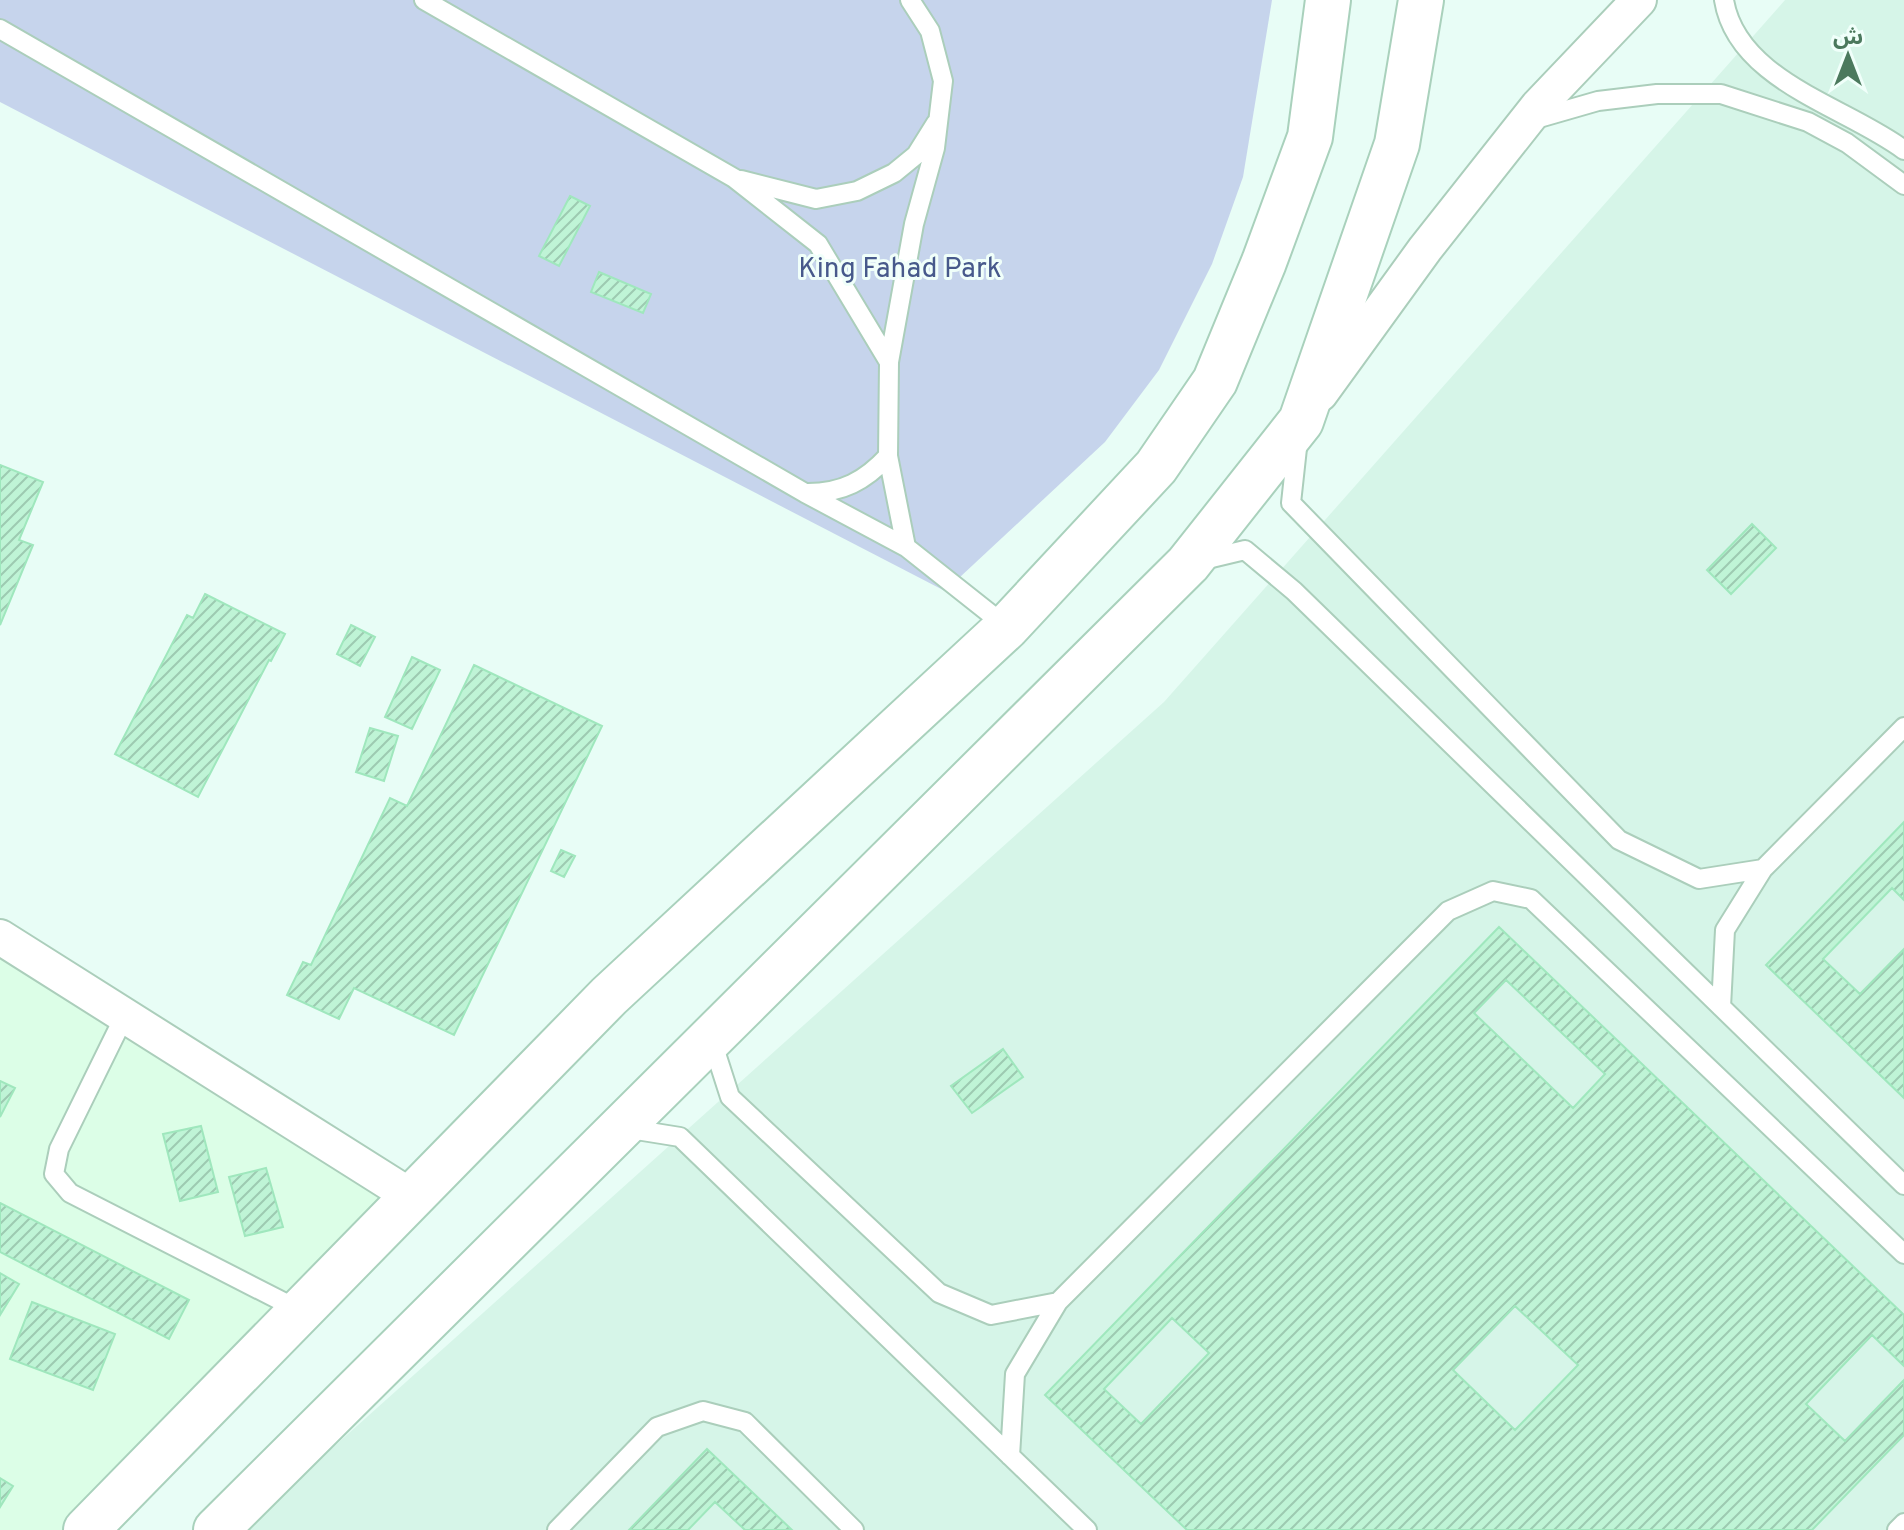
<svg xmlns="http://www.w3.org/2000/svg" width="1904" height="1530" font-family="Overpass,'Noto Sans Arabic',sans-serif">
  <defs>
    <pattern id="building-hatch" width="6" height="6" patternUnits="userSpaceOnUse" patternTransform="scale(2)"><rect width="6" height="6" fill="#bff4d6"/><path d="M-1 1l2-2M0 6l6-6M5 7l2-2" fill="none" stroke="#9dcab1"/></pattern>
  </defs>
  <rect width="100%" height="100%" fill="#e8fdf6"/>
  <!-- residential -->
  <path fill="#d6f5e8" d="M 1785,0 L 1904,0 L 1904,1530 L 241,1530 L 1164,702 Z"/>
  <!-- commercial -->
  <path fill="#dcfee7" d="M 0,937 L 412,1197 L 86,1530 L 0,1530 Z"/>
  <!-- park -->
  <path fill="#c6d4ec" d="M 0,0 L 1272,0 L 1243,177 L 1212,264 L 1159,370 L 1105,442 L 945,591 L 0,102 Z"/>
  <!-- building -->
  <path fill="url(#building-hatch)" stroke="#9fe7bd" stroke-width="2" fill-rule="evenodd" d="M 570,196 L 590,206 L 559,266 L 539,256 Z
    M 599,272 L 651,294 L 643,313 L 591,292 Z
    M 0,465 L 43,482 L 19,540 L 33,545 L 0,625 Z
    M 1752,524 L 1776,548 L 1731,594 L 1707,570 Z
    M 205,594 L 285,634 L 271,661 L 269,660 L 198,797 L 115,754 L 187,615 L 193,618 Z
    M 351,625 L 375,637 L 360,666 L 337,654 Z
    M 412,657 L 440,670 L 412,729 L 385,717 Z
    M 474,665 L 602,726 L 454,1035 L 354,988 L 339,1019 L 287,995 L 303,962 L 311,965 L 390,798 L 407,806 Z
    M 370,728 L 398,736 L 384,781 L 356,772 Z
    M 1904,822 L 1904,900 L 1892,888 L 1823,959 L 1860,994 L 1904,949 L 1904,1098 L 1766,965 Z
    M 561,850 L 575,856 L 564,877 L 551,871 Z
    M 1499,927 L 1904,1315 L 1904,1366 L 1872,1335 L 1806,1404 L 1845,1441 L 1904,1380 L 1904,1435 L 1812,1530 L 1187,1530 L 1045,1395 ZM 1506,980 L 1605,1074 L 1573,1108 L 1474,1013 ZM 1515,1306 L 1578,1365 L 1515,1430 L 1453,1370 ZM 1172,1318 L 1209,1353 L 1141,1424 L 1104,1389 Z
    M 1003,1049 L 1023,1077 L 972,1113 L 951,1086 Z
    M 0,1081 L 15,1088 L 0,1117 Z
    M 201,1126 L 218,1192 L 180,1201 L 163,1134 Z
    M 266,1168 L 283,1227 L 245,1236 L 229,1177 Z
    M 0,1203 L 189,1300 L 169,1339 L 0,1252 Z
    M 0,1273 L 19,1284 L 0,1315 Z
    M 32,1302 L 115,1334 L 93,1390 L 10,1359 Z
    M 707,1449 L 792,1530 L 745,1530 L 715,1502 L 688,1530 L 629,1530 Z
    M 0,1478 L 13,1486 L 0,1507 Z"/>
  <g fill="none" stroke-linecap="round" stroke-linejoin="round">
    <defs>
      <path id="lane" d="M 424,0 L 734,178 L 818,244 L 889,362
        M 910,0 L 930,31 L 943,81 L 935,148 L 914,224 L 889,362 L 888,456 L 906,547 L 1007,627
        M 1724,0 C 1737,81 1847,107 1904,150
        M 0,29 L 805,493 L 906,547
        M 1532,120 L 1598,101 L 1657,94 L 1721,94 L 1808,122 L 1847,143 L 1904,185
        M 741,180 L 816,199 L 857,191 L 894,173 L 916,155 L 936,123
        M 1298,439 L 1291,503 L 1619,840 L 1699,879 L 1763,869 L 1904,727
        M 808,493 C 842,493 865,481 888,456
        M 1199,561 L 1245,550 L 1294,591 L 1904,1185
        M 1721,1007 L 1725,930 L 1763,869
        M 125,1015 L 59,1149 L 54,1174 L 70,1193 L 299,1310
        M 712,1041 L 730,1097 L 939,1293 L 991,1315 L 1058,1302 L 1448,911 L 1493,891 L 1531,899 L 1904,1254
        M 624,1128 L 680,1137 L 1087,1530
        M 1010,1456 L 1015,1374 L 1058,1302
        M 557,1530 L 657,1427 L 703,1411 L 745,1422 L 854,1530
        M 1897,1530 L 1904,1523"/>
      <path id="street" d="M 1320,394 L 1425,249 L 1538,106 L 1639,0
        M 0,937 L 412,1197"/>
      <path id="secondary" d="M 86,1530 L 609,996 L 1007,627 L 1156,467 L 1215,381 L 1264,262 L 1310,137 L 1328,0
        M 216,1530 L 1188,564 L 1301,421 L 1397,144 L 1421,0"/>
    </defs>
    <!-- lane casing -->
    <use href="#lane" stroke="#abcebb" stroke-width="22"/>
    <!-- street casing -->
    <use href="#street" stroke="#abcebb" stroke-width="38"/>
    <!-- secondary casing -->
    <use href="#secondary" stroke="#a9d1bc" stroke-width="48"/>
    <!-- lane -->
    <use href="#lane" stroke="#fff" stroke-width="18"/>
    <!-- street -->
    <use href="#street" stroke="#fff" stroke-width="34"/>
    <!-- secondary -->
    <use href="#secondary" stroke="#fff" stroke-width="44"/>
  </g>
  <g text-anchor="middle" stroke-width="6" stroke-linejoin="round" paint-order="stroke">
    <!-- park labels -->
    <g font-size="28" fill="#47598b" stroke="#f0fffa">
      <text x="900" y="277">King Fahad Park</text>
    </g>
  </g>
  <!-- north arrow -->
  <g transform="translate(1848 56)" stroke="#f0fffa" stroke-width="6" paint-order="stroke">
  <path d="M0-6L14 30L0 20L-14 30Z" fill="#4b795d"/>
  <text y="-12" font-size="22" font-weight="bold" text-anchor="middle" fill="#4b795d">ش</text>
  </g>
</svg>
